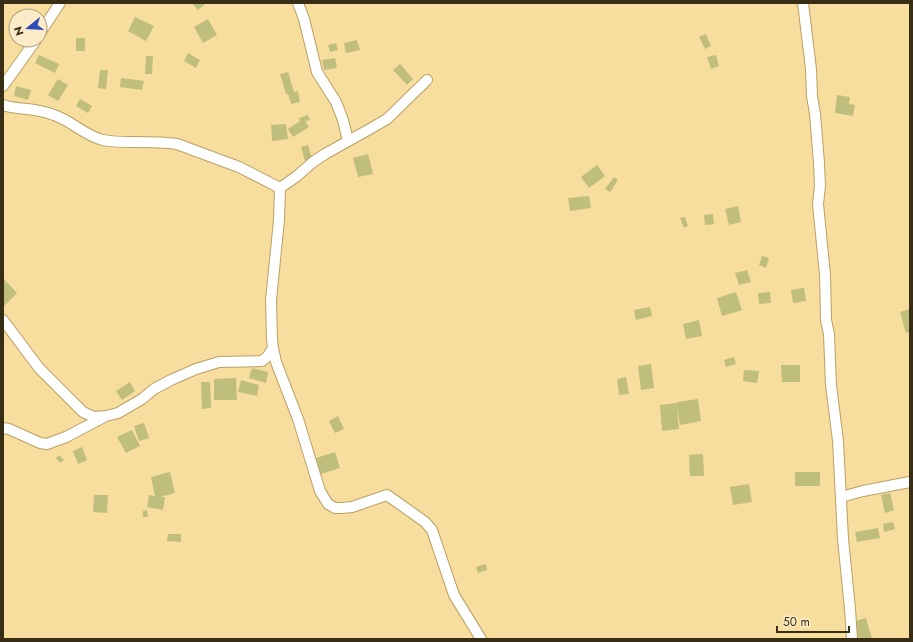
<svg xmlns="http://www.w3.org/2000/svg" width="913" height="642" font-family="Jost,sans-serif">
  <rect width="100%" height="100%" fill="#f7dd9e"/>
  <!-- building -->
  <path fill="#bfbe7d" d="M 192,3 L 206,3 L 198,10 Z
    M 135,17 L 154,26 L 146,41 L 128,31 Z
    M 208,19 L 217,35 L 203,43 L 194,27 Z
    M 706,34 L 711,46 L 705,49 L 699,37 Z
    M 76,38 L 85,38 L 85,51 L 76,51 Z
    M 357,40 L 360,50 L 346,53 L 344,43 Z
    M 336,43 L 338,50 L 330,52 L 328,45 Z
    M 188,53 L 200,60 L 196,68 L 184,61 Z
    M 39,55 L 59,64 L 55,73 L 35,63 Z
    M 716,55 L 719,66 L 711,69 L 707,57 Z
    M 146,56 L 153,56 L 152,74 L 145,74 Z
    M 335,58 L 337,68 L 324,70 L 322,60 Z
    M 400,64 L 413,79 L 407,85 L 393,70 Z
    M 100,70 L 108,70 L 106,89 L 98,88 Z
    M 288,72 L 294,92 L 298,91 L 300,102 L 291,104 L 288,94 L 286,94 L 280,74 Z
    M 121,78 L 144,81 L 142,90 L 120,87 Z
    M 58,79 L 68,85 L 58,101 L 48,95 Z
    M 16,86 L 31,90 L 28,100 L 14,96 Z
    M 837,95 L 850,97 L 849,104 L 855,105 L 853,116 L 835,113 Z
    M 80,99 L 92,106 L 88,113 L 76,106 Z
    M 308,115 L 310,120 L 305,121 L 309,127 L 293,137 L 288,129 L 300,121 L 299,118 Z
    M 286,124 L 288,139 L 272,141 L 271,125 Z
    M 308,145 L 312,159 L 305,161 L 301,147 Z
    M 368,154 L 373,174 L 358,177 L 353,158 Z
    M 597,165 L 605,176 L 589,188 L 581,177 Z
    M 614,177 L 618,180 L 610,192 L 605,189 Z
    M 589,196 L 591,208 L 570,211 L 568,198 Z
    M 738,206 L 741,222 L 729,225 L 725,209 Z
    M 713,214 L 714,224 L 705,225 L 704,215 Z
    M 685,217 L 688,226 L 684,228 L 680,218 Z
    M 762,256 L 769,258 L 766,268 L 759,265 Z
    M 747,270 L 751,282 L 739,285 L 735,273 Z
    M 3,278 L 17,293 L 3,307 Z
    M 804,288 L 806,301 L 793,303 L 791,290 Z
    M 736,292 L 742,310 L 722,316 L 717,298 Z
    M 770,292 L 771,303 L 759,304 L 758,293 Z
    M 650,307 L 652,316 L 636,320 L 634,310 Z
    M 910,309 L 910,332 L 906,333 L 900,312 Z
    M 699,320 L 702,336 L 686,339 L 683,324 Z
    M 734,357 L 736,364 L 726,367 L 724,360 Z
    M 651,364 L 654,388 L 641,390 L 638,366 Z
    M 781,365 L 800,365 L 800,382 L 782,382 Z
    M 252,368 L 268,372 L 266,383 L 249,378 Z
    M 744,370 L 759,371 L 757,383 L 743,381 Z
    M 626,377 L 629,394 L 619,395 L 617,379 Z
    M 236,378 L 237,400 L 214,400 L 214,379 Z
    M 241,380 L 259,385 L 257,396 L 238,392 Z
    M 130,382 L 135,391 L 122,400 L 116,391 Z
    M 201,382 L 210,382 L 211,408 L 202,409 Z
    M 698,399 L 701,421 L 680,425 L 677,406 L 679,429 L 662,431 L 660,405 L 677,403 L 677,402 Z
    M 338,416 L 344,429 L 335,433 L 329,421 Z
    M 144,423 L 149,438 L 139,441 L 134,426 Z
    M 132,430 L 140,446 L 126,453 L 117,437 Z
    M 82,447 L 87,460 L 78,464 L 73,451 Z
    M 335,452 L 340,468 L 321,474 L 316,458 Z
    M 703,454 L 704,476 L 690,476 L 689,455 Z
    M 59,455 L 64,460 L 60,463 L 56,458 Z
    M 170,472 L 175,493 L 160,497 L 165,497 L 163,510 L 147,507 L 149,495 L 155,496 L 151,477 Z
    M 795,472 L 820,472 L 820,486 L 795,486 Z
    M 749,484 L 752,502 L 733,505 L 730,487 Z
    M 890,493 L 894,510 L 885,513 L 881,495 Z
    M 94,495 L 108,495 L 107,513 L 93,512 Z
    M 147,510 L 148,517 L 143,517 L 143,511 Z
    M 893,522 L 895,529 L 884,532 L 883,524 Z
    M 878,528 L 880,538 L 857,542 L 855,532 Z
    M 168,534 L 181,534 L 181,542 L 167,541 Z
    M 486,564 L 487,570 L 478,573 L 476,567 Z
    M 866,618 L 872,639 L 856,639 L 851,622 Z"/>
  <g fill="none" stroke-linecap="round" stroke-linejoin="round">
    <defs>
      <path id="minor" d="M 298,3 L 304,19 L 317,72 L 336,102 L 343,120 L 348,141
        M 803,3 L 811,69 L 812,96 L 815,114 L 819,163 L 820,186 L 818,204 L 825,275 L 826,320 L 829,334 L 831,385 L 838,441 L 843,539 L 850,609 L 852,639
        M 40,33 L 60,3
        M 3,86 L 36,40
        M 3,105 C 12,108 18,108 27,109 C 36,110 46,112 54,115 C 72,121 85,136 103,140 C 113,142 122,142 131,142 C 146,142 163,142 177,144 L 239,167 L 280,188 L 297,176 L 313,162 L 325,154 L 368,130 L 387,119 L 427,80
        M 3,320 L 39,368 L 83,412 L 94,417 L 106,416 L 118,413 L 142,399 L 154,389 L 171,380 L 196,369 L 219,362 L 262,361 L 268,356 L 273,348 L 272,339 L 271,300 L 279,220 L 280,188
        M 273,348 L 276,362 L 298,419 L 320,491 L 328,504 L 335,508 L 342,508 L 352,507 L 387,495 L 425,522 L 432,530 L 454,595 L 481,639
        M 3,428 L 9,429 L 40,443 L 47,444 L 66,437 L 104,417
        M 841,497 L 863,491 L 910,482"/>
    </defs>
    <!-- minor casing -->
    <use href="#minor" stroke="#baa164" stroke-width="12"/>
    <!-- minor -->
    <use href="#minor" stroke="#fff" stroke-width="10"/>
  </g>
  <!-- border -->
  <rect width="913" height="642" fill="none" stroke="#382e15" stroke-width="8"/>
  <!-- north arrow -->
  <g transform="translate(28 28) rotate(252)"><circle r="19" fill="#fbebc6" stroke="#ad9f7f"/>
  <path d="M0-3L7 15L0 10L-7 15Z" fill="#2d49ba"/>
  <text y="-6" font-size="11" font-weight="bold" text-anchor="middle" fill="#382e15">N</text>
  </g>
  <!-- scale -->
  <path d="M777 626v6h72v-6" fill="none" stroke="#382e15" stroke-width="2"/>
  <text x="783" y="626" font-size="12" fill="#382e15" stroke="#fbebc6" stroke-width="3" paint-order="stroke">50 m</text>
</svg>
